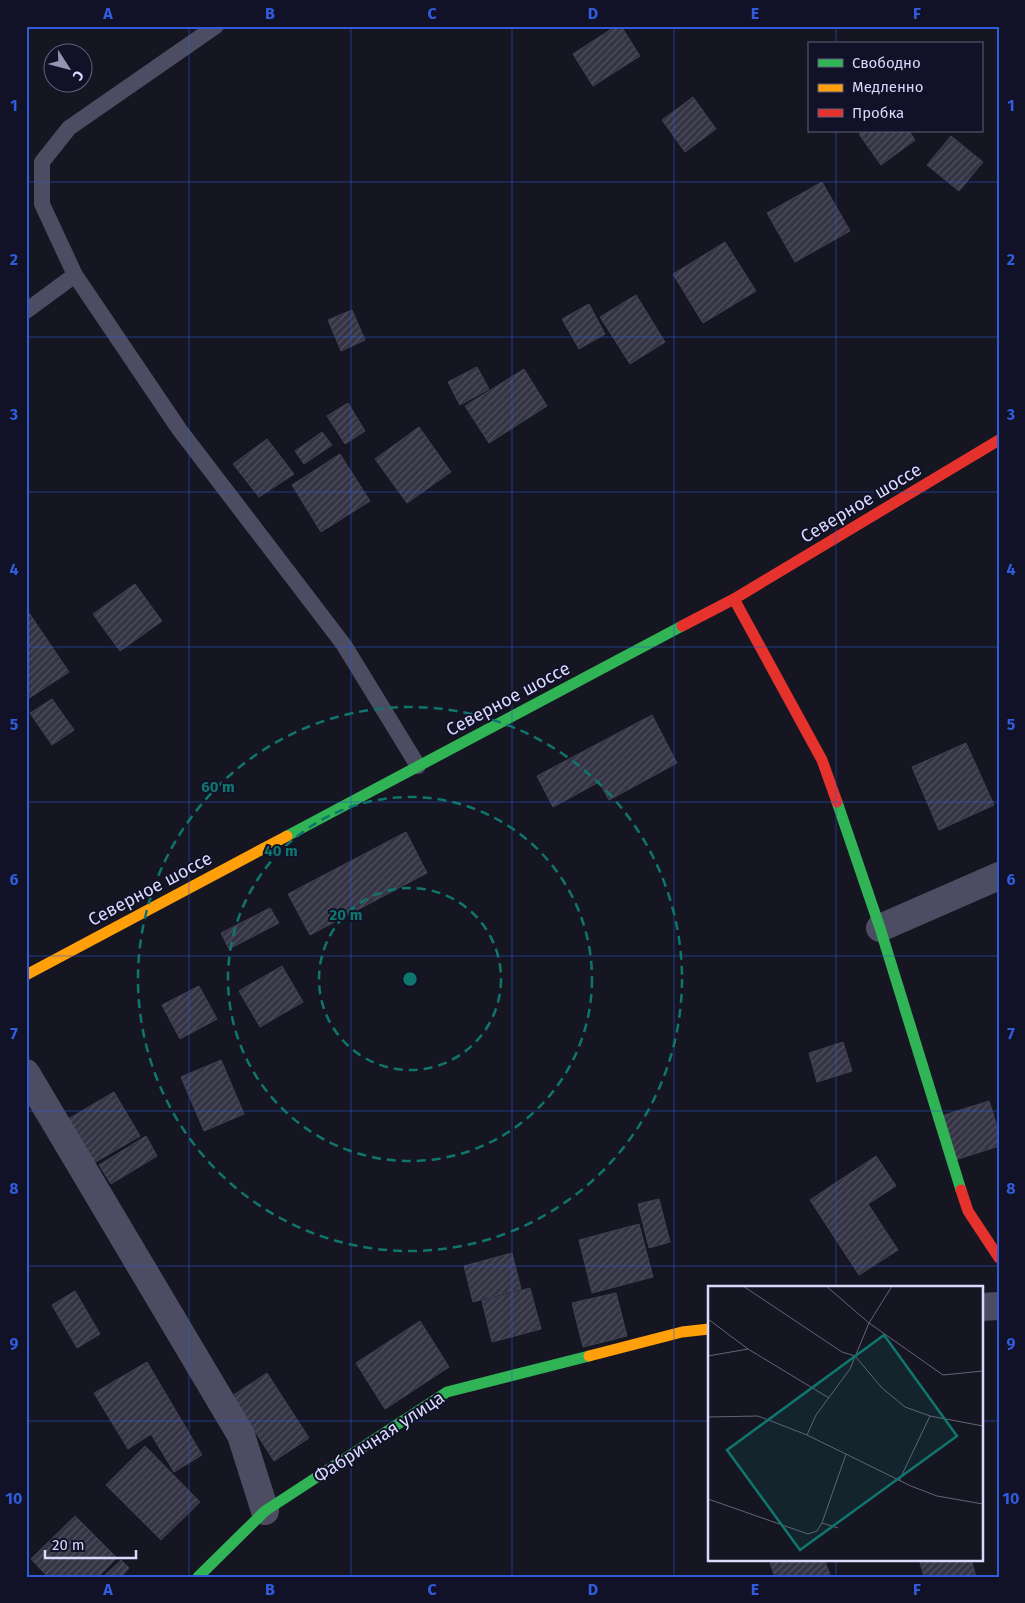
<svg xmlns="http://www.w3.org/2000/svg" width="1025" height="1603" font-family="'Fira Sans',sans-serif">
  <defs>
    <pattern id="building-hatch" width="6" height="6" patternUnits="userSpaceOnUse" patternTransform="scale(1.25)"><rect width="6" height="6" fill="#343444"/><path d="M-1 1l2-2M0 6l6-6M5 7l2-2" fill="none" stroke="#515160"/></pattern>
  </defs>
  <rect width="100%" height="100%" fill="#161622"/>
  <!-- building -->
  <path fill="url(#building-hatch)" stroke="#424155" d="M 616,26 L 621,26 L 640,56 L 593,86 L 573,54 Z
    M 693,97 L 716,129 L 685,152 L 662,120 Z
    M 863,131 L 909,131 L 915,140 L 881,165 L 859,134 Z
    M 951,136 L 983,162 L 959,191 L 927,165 Z
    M 822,182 L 850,231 L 795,262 L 767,213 Z
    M 725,242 L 756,291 L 703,323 L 673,274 Z
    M 636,295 L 665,342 L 630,364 L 600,317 Z
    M 589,304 L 605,334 L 579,349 L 562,319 Z
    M 352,310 L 365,340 L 341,351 L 328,320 Z
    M 477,367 L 489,389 L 460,405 L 448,382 Z
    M 524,369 L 547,406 L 489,443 L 465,406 Z
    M 348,403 L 365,431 L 345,444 L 327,416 Z
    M 419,427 L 451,472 L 407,503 L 375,459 Z
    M 322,432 L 332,445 L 304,464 L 295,451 Z
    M 267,439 L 294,474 L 259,497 L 233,464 Z
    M 340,454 L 370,501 L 321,532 L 292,485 Z
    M 135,584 L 162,621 L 120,651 L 93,614 Z
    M 27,610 L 69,672 L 26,700 L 26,611 Z
    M 52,699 L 74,730 L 52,745 L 30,713 Z
    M 652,715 L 677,763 L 609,800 L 599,782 L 553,807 L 537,776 Z
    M 966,743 L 994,805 L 939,830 L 912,767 Z
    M 406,832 L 427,873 L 310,935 L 288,894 Z
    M 270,908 L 279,923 L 229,949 L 221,933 Z
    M 282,966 L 303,1002 L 260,1027 L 239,991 Z
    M 199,986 L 217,1019 L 180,1039 L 162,1005 Z
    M 843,1042 L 852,1071 L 817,1082 L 809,1053 Z
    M 221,1060 L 244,1114 L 204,1131 L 181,1077 Z
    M 114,1092 L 140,1136 L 94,1163 L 68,1119 Z
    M 989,1101 L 999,1133 L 999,1146 L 952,1161 L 938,1117 Z
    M 146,1136 L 157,1156 L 111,1184 L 99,1165 Z
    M 876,1156 L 896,1186 L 868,1204 L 898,1250 L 859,1275 L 810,1200 Z
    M 659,1199 L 670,1242 L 649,1248 L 638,1204 Z
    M 639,1224 L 653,1277 L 592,1293 L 579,1240 Z
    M 512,1253 L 521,1289 L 473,1302 L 464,1266 Z
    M 530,1288 L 541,1329 L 492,1342 L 482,1301 Z
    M 75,1291 L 100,1334 L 77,1348 L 52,1305 Z
    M 616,1293 L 627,1336 L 583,1347 L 572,1303 Z
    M 420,1321 L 449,1367 L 385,1409 L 356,1363 Z
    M 147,1362 L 202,1455 L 174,1472 L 151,1434 L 128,1449 L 94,1393 Z
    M 267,1373 L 309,1438 L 274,1461 L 232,1396 Z
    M 145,1446 L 200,1502 L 161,1540 L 106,1485 Z
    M 75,1516 L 117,1558 L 98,1577 L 48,1577 L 31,1559 Z
    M 780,1559 L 824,1559 L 831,1577 L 775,1577 L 770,1563 Z
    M 919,1559 L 971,1559 L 976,1577 L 924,1577 Z
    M 121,1560 L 129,1568 L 121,1577 L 103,1577 Z"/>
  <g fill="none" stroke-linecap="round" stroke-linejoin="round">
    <!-- lane -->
    <path stroke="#4c4d62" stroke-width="16" d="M 75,275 L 42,204 L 42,162 L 69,128 L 216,26
      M 26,311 L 75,275 L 179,429 L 344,645 L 418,766"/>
    <!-- street -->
    <path stroke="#4c4d62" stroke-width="28" d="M 880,928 L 999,876
      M 26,1073 L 241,1435 L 265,1511
      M 981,1307 L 999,1306"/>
    <!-- fast -->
    <path stroke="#30b455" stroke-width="11" d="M 837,802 L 880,928 L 961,1190
      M 287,836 L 682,626
      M 198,1577 L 265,1511 L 447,1392 L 589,1356"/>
    <!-- slow -->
    <path stroke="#ff9f0a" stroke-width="11" d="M 26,975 L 287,836
      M 589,1356 L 682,1332 L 709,1329"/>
    <!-- jam -->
    <path stroke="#e5322d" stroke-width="11" d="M 734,599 L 822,760 L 837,802
      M 682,626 L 734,599 L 999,440
      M 961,1190 L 968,1211 L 999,1258"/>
  </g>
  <!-- grid -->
  <path fill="none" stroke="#305cdc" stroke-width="1" stroke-opacity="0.55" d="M 189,26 L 189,1577M 351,26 L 351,1577M 512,26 L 512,1577M 674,26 L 674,1577M 836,26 L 836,44M 836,131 L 836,1287M 26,182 L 999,182M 26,337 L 999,337M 26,492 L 999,492M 26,647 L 999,647M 26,802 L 999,802M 26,956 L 999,956M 26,1111 L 999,1111M 26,1266 L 999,1266M 26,1421 L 709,1421M 981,1421 L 999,1421M 836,1559 L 836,1577"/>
  <!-- distance rings -->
  <g fill="none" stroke="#0f766e" stroke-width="2.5" stroke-dasharray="9 6">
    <circle cx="410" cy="979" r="91"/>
    <circle cx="410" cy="979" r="182"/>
    <circle cx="410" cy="979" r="272"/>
  </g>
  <g text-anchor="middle" stroke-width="4" stroke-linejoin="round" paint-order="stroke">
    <!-- street labels -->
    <g font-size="18" fill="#d8d9fd" stroke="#111127">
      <text transform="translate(861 503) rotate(-31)" y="6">Северное шоссе</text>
      <text transform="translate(508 699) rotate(-28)" y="6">Северное шоссе</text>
      <text transform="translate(150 889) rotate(-28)" y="6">Северное шоссе</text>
      <text transform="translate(379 1437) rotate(-33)" y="6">Фабричная улица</text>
    </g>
  </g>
  <!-- overview -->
  <g transform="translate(708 1286)">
    <rect width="275" height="275" fill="#161622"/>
    <path fill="none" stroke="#64647a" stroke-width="1" d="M 35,0 L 134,66 L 147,70 L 174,102 L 197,121 L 222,130 L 275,140M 118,0 L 161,37 L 235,89 L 275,85M 0,33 L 40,63 L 121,112M 0,70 L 40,63M 0,131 L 50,130 L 99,149 L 203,200 L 229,210 L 275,218M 99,149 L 108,129 L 142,83 L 161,37 L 184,0M 191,195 L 222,130M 0,213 L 100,248 L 109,245 L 114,237M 130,242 L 114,237 L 138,168"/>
    <path fill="#0f766e" fill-opacity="0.15" stroke="#0f766e" stroke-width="2.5" d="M 176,49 L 249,150 L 92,264 L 19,164 Z"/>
    <rect width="275" height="275" fill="none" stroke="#d8d9fd" stroke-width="2.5"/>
  </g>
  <circle cx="410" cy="979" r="8" fill="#0f766e" stroke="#111127" stroke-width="2.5"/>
  <g font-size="15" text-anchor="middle" font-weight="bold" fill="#0f766e" stroke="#111127" stroke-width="4" stroke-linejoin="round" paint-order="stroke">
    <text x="218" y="792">60 m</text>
    <text x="281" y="856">40 m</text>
    <text x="346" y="920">20 m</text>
  </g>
  <!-- border -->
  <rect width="1025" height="1603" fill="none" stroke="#111127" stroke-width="55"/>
  <!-- legend -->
  <rect x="808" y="42" width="175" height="90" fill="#111127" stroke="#61617d"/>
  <rect x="818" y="59" width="25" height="8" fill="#30b455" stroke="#61617d"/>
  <text x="852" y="68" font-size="15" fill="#d8d9fd">Свободно</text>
  <rect x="818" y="84" width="25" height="8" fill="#ff9f0a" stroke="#61617d"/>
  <text x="852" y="92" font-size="15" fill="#d8d9fd">Медленно</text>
  <rect x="818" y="109" width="25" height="8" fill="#e5322d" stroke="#61617d"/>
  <text x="852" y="118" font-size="15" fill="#d8d9fd">Пробка</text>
  <!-- north arrow -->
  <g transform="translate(68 68) rotate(126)"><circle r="24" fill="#111127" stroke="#61617d"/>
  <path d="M0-4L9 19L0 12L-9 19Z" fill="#9495b0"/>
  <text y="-8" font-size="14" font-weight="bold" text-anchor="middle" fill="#d8d9fd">С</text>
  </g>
  <!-- scale -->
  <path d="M45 1550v8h91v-8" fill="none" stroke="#d8d9fd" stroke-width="2.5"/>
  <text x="52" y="1550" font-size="15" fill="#d8d9fd" stroke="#111127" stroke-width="4" paint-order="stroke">20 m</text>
  <rect x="28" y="28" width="970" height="1548" fill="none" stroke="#305cdc" stroke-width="2"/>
  <g font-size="16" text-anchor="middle" font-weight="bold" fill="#305cdc">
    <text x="108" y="19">A</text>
    <text x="270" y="19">B</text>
    <text x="432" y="19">C</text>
    <text x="593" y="19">D</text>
    <text x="755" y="19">E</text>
    <text x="917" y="19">F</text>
    <text x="14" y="111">1</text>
    <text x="1011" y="111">1</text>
    <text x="14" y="265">2</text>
    <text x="1011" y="265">2</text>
    <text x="14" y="420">3</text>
    <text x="1011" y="420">3</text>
    <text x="14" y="575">4</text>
    <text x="1011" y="575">4</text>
    <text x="14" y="730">5</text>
    <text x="1011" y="730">5</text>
    <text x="14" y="885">6</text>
    <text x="1011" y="885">6</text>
    <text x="14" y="1039">7</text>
    <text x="1011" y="1039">7</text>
    <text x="14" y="1194">8</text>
    <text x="1011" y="1194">8</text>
    <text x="14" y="1349">9</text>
    <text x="1011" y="1349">9</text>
    <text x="14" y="1504">10</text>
    <text x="1011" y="1504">10</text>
    <text x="108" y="1595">A</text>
    <text x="270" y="1595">B</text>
    <text x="432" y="1595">C</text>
    <text x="593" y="1595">D</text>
    <text x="755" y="1595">E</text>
    <text x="917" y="1595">F</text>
  </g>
</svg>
